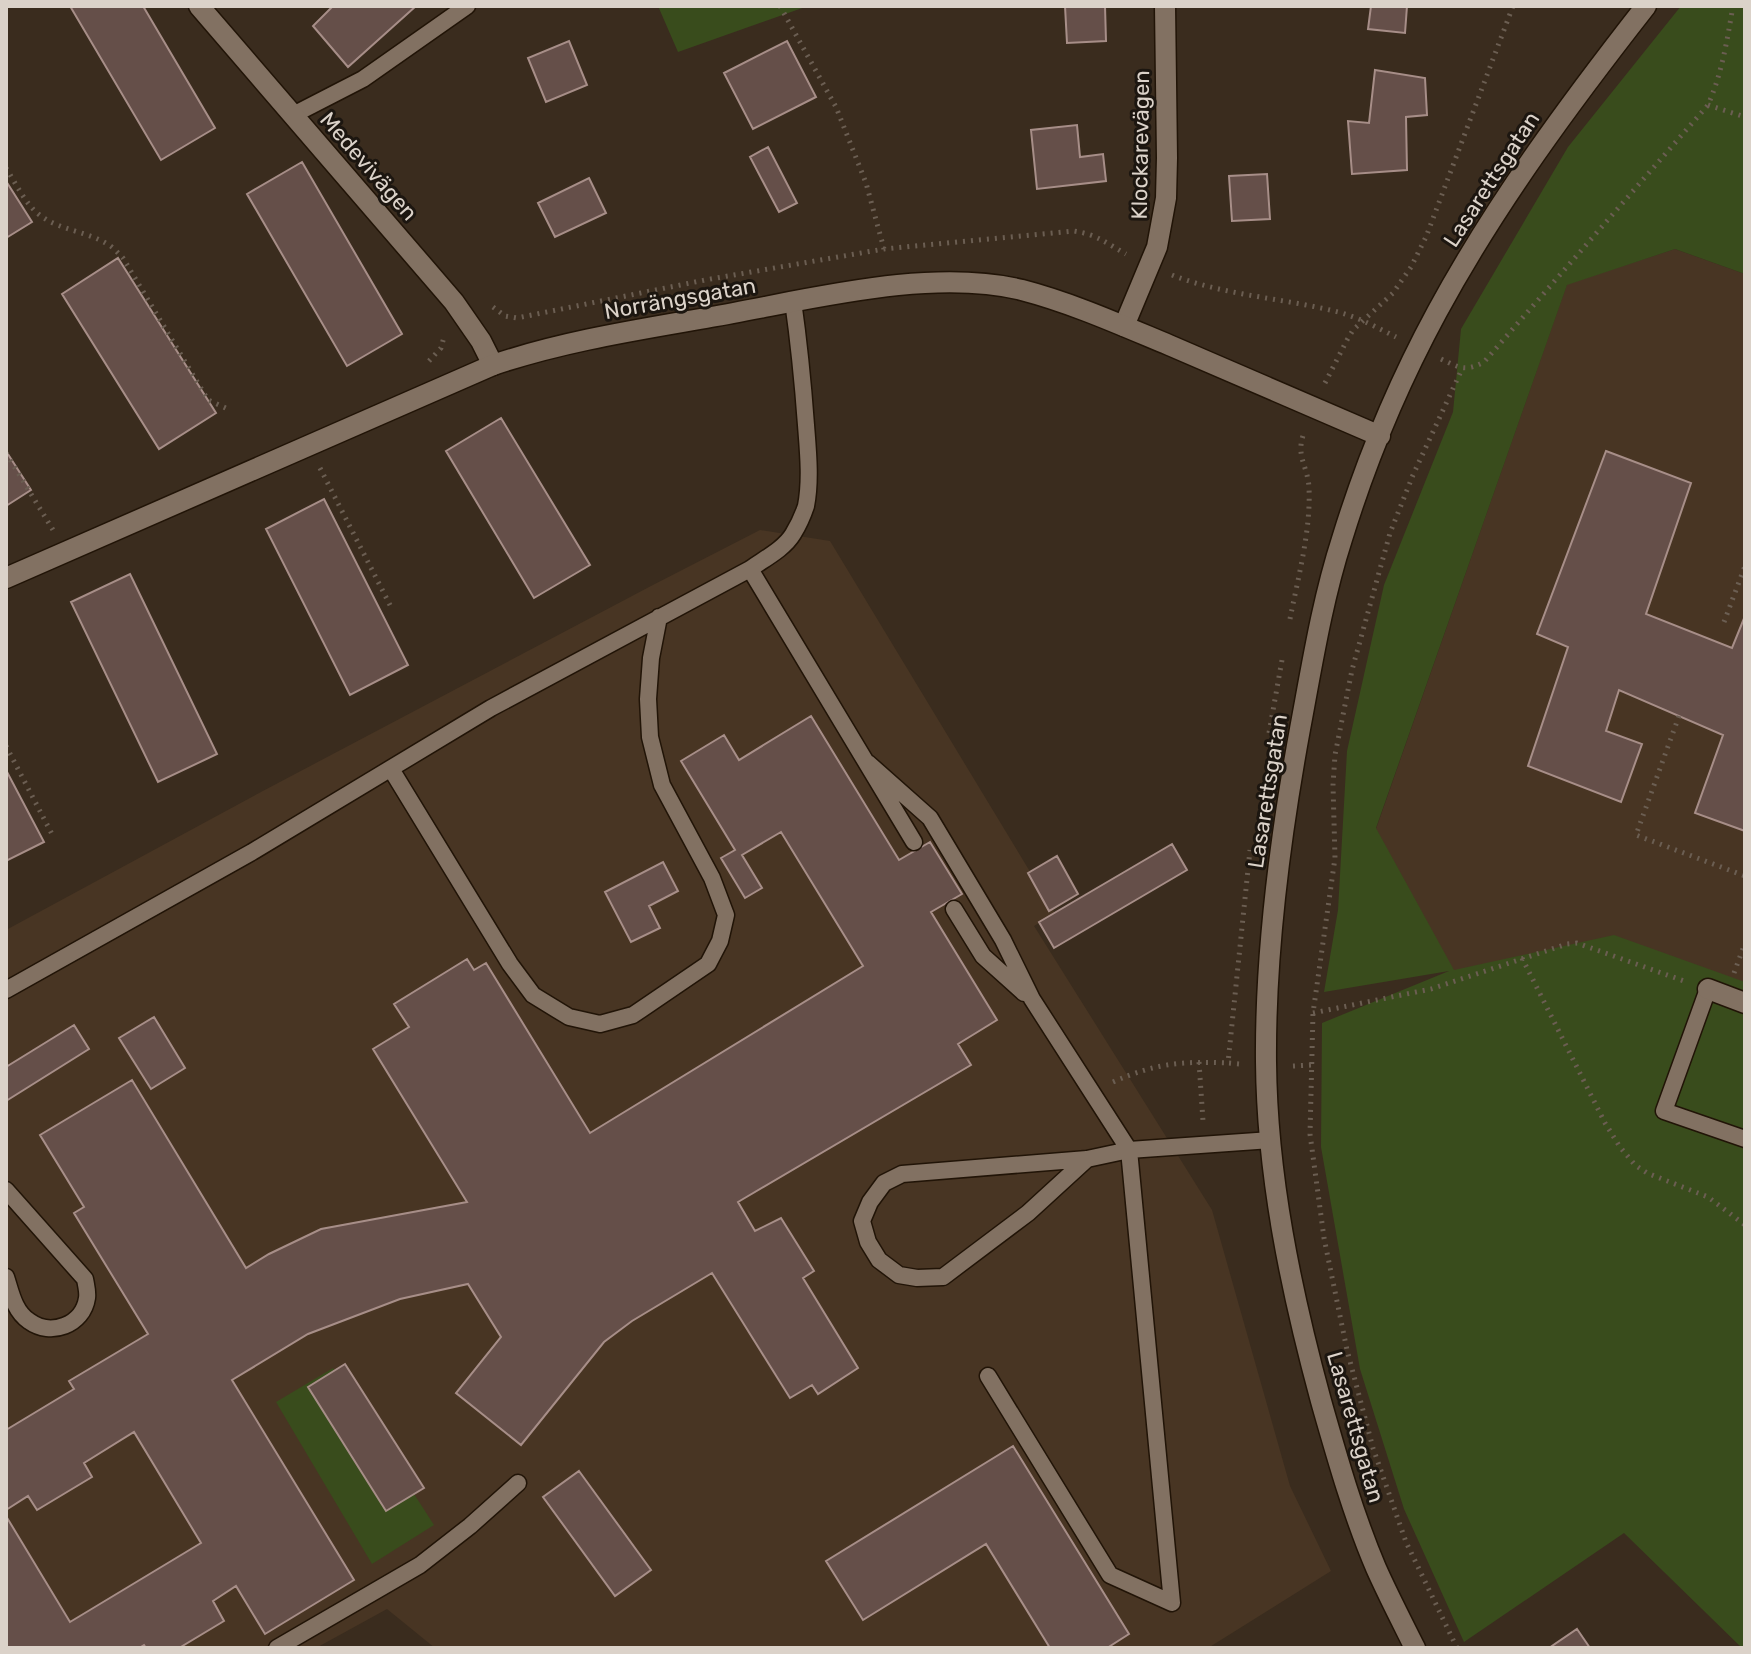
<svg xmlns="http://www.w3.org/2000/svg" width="1751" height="1654" font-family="Rubik,sans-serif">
  <rect width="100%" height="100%" fill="#3a2c1e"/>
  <!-- built -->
  <path fill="#483523" d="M 1675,249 L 1745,274 L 1745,982 L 1453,970 L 1376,829 L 1567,284 Z
    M 760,530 L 830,541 L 1055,913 L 1034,926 L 1212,1210 L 1290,1486 L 1331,1571 L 1208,1648 L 435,1648 L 387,1609 L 316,1648 L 6,1648 L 6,930 L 261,792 L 651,586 Z"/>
  <!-- green -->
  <path fill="#394c1c" d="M 658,6 L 808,6 L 678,52 Z
    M 1681,6 L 1745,6 L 1745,274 L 1675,249 L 1567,285 L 1376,828 L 1454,970 L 1614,935 L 1745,982 L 1745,1648 L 1742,1648 L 1624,1533 L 1464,1642 L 1404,1509 L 1360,1369 L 1321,1147 L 1322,1023 L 1449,971 L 1324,992 L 1338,910 L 1347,751 L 1384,585 L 1453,412 L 1461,329 L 1568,147 Z
    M 333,1368 L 434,1525 L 372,1564 L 276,1402 Z"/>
  <!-- building -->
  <path fill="#654f49" stroke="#a78e88" stroke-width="2" d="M 70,6 L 143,6 L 215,128 L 161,160 Z
    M 333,6 L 416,6 L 348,67 L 313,26 Z
    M 1065,6 L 1105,6 L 1106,41 L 1067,43 Z
    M 1371,6 L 1407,6 L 1405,33 L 1368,29 Z
    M 569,41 L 587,85 L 546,102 L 528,58 Z
    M 787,41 L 816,97 L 753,129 L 724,73 Z
    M 1375,70 L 1425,78 L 1427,115 L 1406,117 L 1407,170 L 1352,174 L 1348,121 L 1369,123 Z
    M 1077,125 L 1080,157 L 1103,154 L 1106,181 L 1037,189 L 1031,130 Z
    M 768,147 L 797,203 L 779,212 L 750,157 Z
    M 302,162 L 402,334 L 347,366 L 247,194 Z
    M 1267,174 L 1270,219 L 1232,221 L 1229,176 Z
    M 589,178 L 606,213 L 555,237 L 538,203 Z
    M 6,181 L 32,222 L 6,238 Z
    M 118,258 L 216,413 L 159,449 L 62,294 Z
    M 501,418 L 590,565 L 534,598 L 446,451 Z
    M 6,451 L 31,490 L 6,506 Z
    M 1606,451 L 1691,483 L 1646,614 L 1732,648 L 1745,616 L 1745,831 L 1695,813 L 1723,735 L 1619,690 L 1606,731 L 1642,744 L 1621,802 L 1528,766 L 1568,647 L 1537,634 Z
    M 324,499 L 408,665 L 350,695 L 266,529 Z
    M 130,574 L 217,754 L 158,782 L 71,602 Z
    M 811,716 L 899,860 L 930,842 L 962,894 L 931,912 L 997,1020 L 958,1044 L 971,1065 L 738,1202 L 755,1231 L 781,1218 L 814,1271 L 803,1278 L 858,1368 L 818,1394 L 812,1385 L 790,1398 L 712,1273 L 632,1321 L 604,1342 L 521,1445 L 456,1393 L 501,1337 L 468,1284 L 400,1299 L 308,1334 L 232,1380 L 354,1580 L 265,1634 L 236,1586 L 213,1601 L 224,1621 L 179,1648 L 146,1648 L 144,1645 L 139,1648 L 6,1648 L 6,1516 L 70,1622 L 201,1543 L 134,1432 L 84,1463 L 92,1477 L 37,1510 L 28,1496 L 6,1510 L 6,1430 L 74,1389 L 69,1381 L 148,1334 L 74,1213 L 84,1207 L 40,1135 L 132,1080 L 246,1268 L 269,1254 L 321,1229 L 467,1202 L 373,1049 L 409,1027 L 394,1004 L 467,959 L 474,970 L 486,963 L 590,1133 L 863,966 L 781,832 L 742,855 L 762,888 L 745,898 L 721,858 L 735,850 L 681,761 L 724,735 L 739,760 Z
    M 6,770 L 44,842 L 6,861 Z
    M 1172,844 L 1187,870 L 1054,948 L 1039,922 Z
    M 1057,856 L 1078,894 L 1049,911 L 1028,873 Z
    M 663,862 L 678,891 L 649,906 L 660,928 L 631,942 L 605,892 Z
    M 154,1017 L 185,1068 L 151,1089 L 119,1038 Z
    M 74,1025 L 89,1049 L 6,1101 L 6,1067 Z
    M 345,1364 L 424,1488 L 386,1511 L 308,1387 Z
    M 1013,1446 L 1129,1634 L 1107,1648 L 1050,1648 L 986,1544 L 863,1620 L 826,1561 Z
    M 579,1471 L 651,1570 L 615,1596 L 543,1497 Z
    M 1577,1629 L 1590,1648 L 1549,1648 Z"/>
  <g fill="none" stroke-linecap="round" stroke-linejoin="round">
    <defs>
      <path id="lane" d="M 293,115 L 363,79 L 467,6
        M 750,569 L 914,842
        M 868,763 L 930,818 L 1003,940 L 1032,999 L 1129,1150 L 1172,1603 L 1110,1575 L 988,1376
        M 391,769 L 510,964 L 533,995 L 569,1017 L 600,1024 L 633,1015 L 708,964 L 720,941 L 726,915 L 712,878 L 662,785 L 650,737 L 648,699 L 651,658 L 659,617
        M 954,909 L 983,956 L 1024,993
        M 1708,989 L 1664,1111 L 1745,1139
        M 6,990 L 252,852 L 491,708 L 750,569 C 764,559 784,549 793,534 C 798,526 803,515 806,506 C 811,480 808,451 806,425 C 803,384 799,343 793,301
        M 1087,1159 L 1028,1213 L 943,1277 L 917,1278 L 899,1275 L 879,1260 L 868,1242 L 862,1221 L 870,1202 L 884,1183 L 902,1174 L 1087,1159 L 1129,1150 L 1271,1140
        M 6,1190 L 85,1279 C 86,1285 88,1292 87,1298 C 83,1325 51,1337 29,1321 C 14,1311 11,1292 6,1277
        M 277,1648 L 420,1565 L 470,1526 L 518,1483"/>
      <path id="street" d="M 199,6 L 454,302 L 481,341 L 493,365
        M 1124,326 L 1157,247 L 1166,198 L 1167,158 L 1165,6
        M 1708,989 L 1745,1003"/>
      <path id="secondary" d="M 6,578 L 493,365 C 564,341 637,330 711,317 C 805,301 928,267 1022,290 C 1072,303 1121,325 1169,345 C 1239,375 1309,405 1380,436
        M 1415,1648 C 1402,1622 1388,1595 1376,1568 C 1353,1514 1337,1457 1321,1401 C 1291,1291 1267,1176 1266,1062 C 1265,951 1280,838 1300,729 C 1312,665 1322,601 1342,539 C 1366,461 1398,384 1437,312 C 1496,203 1570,103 1646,6"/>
    </defs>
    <!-- lane casing -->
    <use href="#lane" stroke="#211407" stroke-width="19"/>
    <!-- street casing -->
    <use href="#street" stroke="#211407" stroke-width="23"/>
    <!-- secondary casing -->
    <use href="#secondary" stroke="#211407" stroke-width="23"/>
    <!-- path -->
    <path stroke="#6b5e52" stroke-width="5" stroke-dasharray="2 6" stroke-linecap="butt" d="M 780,6 L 836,107 L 866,183 L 884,249
      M 1708,105 L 1745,117
      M 6,168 C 17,185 27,208 44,218 C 64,231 89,232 109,245 C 114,248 119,254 123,258 L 208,400 L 228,409
      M 1172,275 C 1223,295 1281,298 1334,311 C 1356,316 1376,327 1396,337
      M 493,307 L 505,316 L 517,318 L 705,280 L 884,249 L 1074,231 C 1098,235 1106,243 1126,254
      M 1441,359 C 1460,368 1465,372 1484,362 L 1708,105 C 1722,73 1727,41 1733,6
      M 429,361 L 441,348 L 444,337
      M 1325,383 L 1347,340 L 1353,330 L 1393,293 L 1411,267 L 1426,237 L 1513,6
      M 6,453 L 53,530
      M 320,468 L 391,607
      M 1290,619 C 1298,578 1311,530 1309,488 C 1308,466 1295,456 1304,433
      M 1724,622 L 1745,566
      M 1679,716 L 1636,835 L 1745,876
      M 1269,733 L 1282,660
      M 6,746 L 53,836
      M 1522,958 L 1605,1123 L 1620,1147 L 1635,1165 L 1647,1173 L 1708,1197 L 1745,1225
      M 1734,973 L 1745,943
      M 1313,1013 L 1431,989 L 1567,944 L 1577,943 L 1684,981
      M 1199,1062 L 1203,1121
      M 1239,1064 L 1228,1063 L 1250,850
      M 1293,1066 L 1312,1065
      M 1113,1082 C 1156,1063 1182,1061 1228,1063
      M 1457,1648 L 1406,1542 L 1373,1448 L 1347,1350 L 1324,1238 L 1310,1134 L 1313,1013 L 1335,858 L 1333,785 L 1335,755 L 1352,670 L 1390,533 L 1413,475 L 1462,369"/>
    <!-- lane -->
    <use href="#lane" stroke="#827162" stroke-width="16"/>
    <!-- street -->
    <use href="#street" stroke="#827162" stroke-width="20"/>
    <!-- secondary -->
    <use href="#secondary" stroke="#827162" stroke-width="20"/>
  </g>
  <g text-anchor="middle" stroke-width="6" stroke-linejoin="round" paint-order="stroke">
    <!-- street labels -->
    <g font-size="22" fill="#dbd2c9" stroke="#1c1610">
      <text transform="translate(1140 145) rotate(-89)" y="8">Klockarevägen</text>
      <text transform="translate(369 166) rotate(49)" y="8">Medevivägen</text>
      <text transform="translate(1491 179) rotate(-57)" y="8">Lasarettsgatan</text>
      <text transform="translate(680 298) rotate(-10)" y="8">Norrängsgatan</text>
      <text transform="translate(1267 791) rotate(-81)" y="8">Lasarettsgatan</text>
      <text transform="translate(1356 1427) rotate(74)" y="8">Lasarettsgatan</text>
    </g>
  </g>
  <!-- border -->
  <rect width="1751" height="1654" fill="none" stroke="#dbd2c9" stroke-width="16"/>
</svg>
